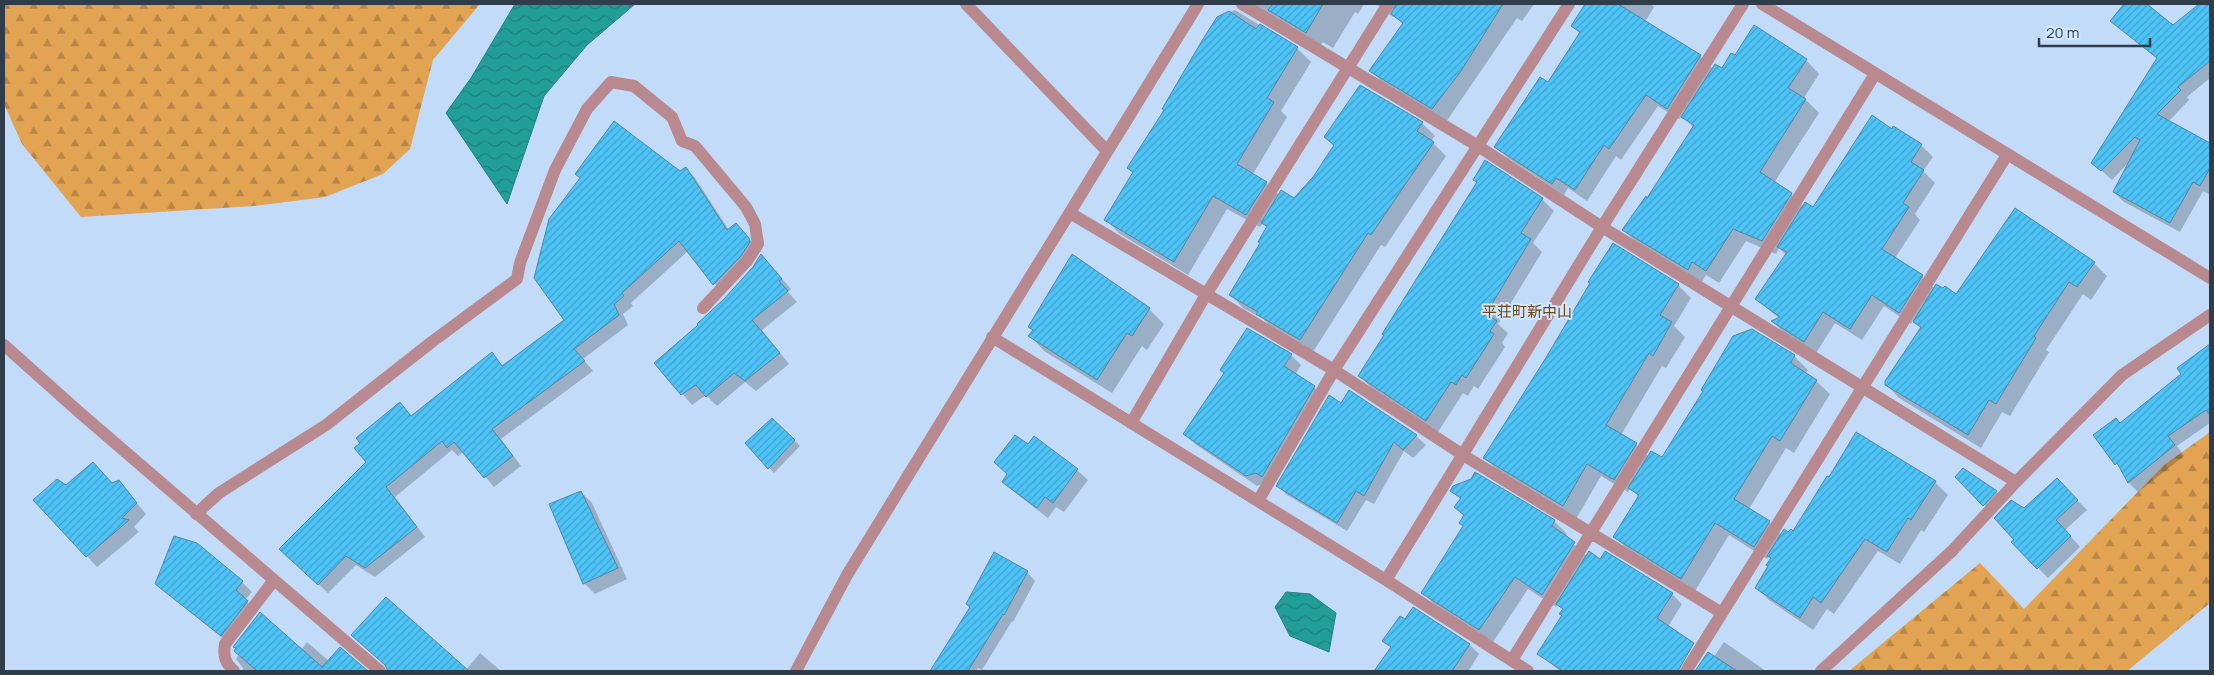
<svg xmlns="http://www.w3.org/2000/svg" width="2214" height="675" font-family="Manrope,'Noto Sans JP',sans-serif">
  <defs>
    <pattern id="forest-firs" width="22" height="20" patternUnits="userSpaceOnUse" patternTransform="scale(1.25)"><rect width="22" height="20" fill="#e2a353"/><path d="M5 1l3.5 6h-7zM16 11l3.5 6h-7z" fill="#b88647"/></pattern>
    <pattern id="water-waves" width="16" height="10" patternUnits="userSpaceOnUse" patternTransform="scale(1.25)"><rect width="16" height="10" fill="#229e98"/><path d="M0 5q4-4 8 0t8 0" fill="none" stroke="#1e827e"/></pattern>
    <pattern id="building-hatch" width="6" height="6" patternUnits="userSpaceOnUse" patternTransform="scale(1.25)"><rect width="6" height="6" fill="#4dc4f7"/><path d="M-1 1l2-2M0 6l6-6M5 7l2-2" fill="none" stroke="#40a0ca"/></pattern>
  </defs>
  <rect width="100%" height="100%" fill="#c1dbf8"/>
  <!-- forest -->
  <path fill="url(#forest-firs)" d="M 4,4 L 480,4 L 433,60 L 410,149 L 383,174 L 325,197 L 253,206 L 81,217 L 22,144 L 4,104 Z
    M 2210,432 L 2210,603 L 2127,671 L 1849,671 L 1980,563 L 2024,609 L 2164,465 Z"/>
  <!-- water -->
  <path fill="url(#water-waves)" stroke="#268181" d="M 515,4 L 635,4 L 587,45 L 544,96 L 507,204 L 446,113 L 471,78 Z
    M 1286,592 L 1310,594 L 1336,613 L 1329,652 L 1290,636 L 1275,607 Z"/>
  <!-- shadow -->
  <path fill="#0003" d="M 1254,4 L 1364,4 L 1358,14 L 1355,12 L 1333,48 L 1323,42 L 1320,46 L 1260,10 Z
    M 1376,4 L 1534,4 L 1522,21 L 1517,18 L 1446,122 L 1385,85 L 1371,71 L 1403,24 L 1394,15 L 1393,17 Z
    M 1587,4 L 1651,4 L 1654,7 L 1645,22 L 1700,56 L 1713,69 L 1722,70 L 1735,57 L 1806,60 L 1819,74 L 1804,98 L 1819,113 L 1774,183 L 1791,194 L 1804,207 L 1813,209 L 1892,130 L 1921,145 L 1933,157 L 1923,171 L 1935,183 L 1915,214 L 1920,220 L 1895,258 L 1922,276 L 1935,289 L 1956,296 L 2094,263 L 2107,276 L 2091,300 L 2083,294 L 2046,350 L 2049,352 L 2010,416 L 2002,412 L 1981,448 L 1899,398 L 1886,384 L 1921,329 L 1913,320 L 1911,324 L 1884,306 L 1862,340 L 1835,323 L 1816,353 L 1784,333 L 1773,322 L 1780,319 L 1756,299 L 1786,255 L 1779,248 L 1776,254 L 1746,241 L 1719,283 L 1706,275 L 1701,283 L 1637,243 L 1624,230 L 1648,199 L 1694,128 L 1682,116 L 1679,119 L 1658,106 L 1621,160 L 1616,156 L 1587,201 L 1568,188 L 1564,195 L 1508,158 L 1496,147 L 1548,83 L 1580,34 L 1573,26 Z
    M 2125,4 L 2145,4 L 2173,26 L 2201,4 L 2210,4 L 2210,78 L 2187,97 L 2189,100 L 2168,122 L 2210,145 L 2210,195 L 2203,191 L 2180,232 L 2124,202 L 2114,192 L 2130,161 L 2112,180 L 2093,163 L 2158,59 L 2112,21 Z
    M 1235,10 L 1297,48 L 1311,62 L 1281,111 L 1287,117 L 1253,174 L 1266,183 L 1279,195 L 1294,199 L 1314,178 L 1334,146 L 1325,137 L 1422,123 L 1435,136 L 1431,141 L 1446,156 L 1385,247 L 1381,245 L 1313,352 L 1271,327 L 1263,319 L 1243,308 L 1231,295 L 1262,243 L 1268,228 L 1263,223 L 1260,227 L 1227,209 L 1188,275 L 1120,234 L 1106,220 L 1134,173 L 1128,168 L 1165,111 L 1218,18 Z
    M 686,168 L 695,178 L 729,230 L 745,234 L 758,249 L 723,294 L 688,251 L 631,303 L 633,306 L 623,314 L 628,325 L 583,359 L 593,371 L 501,439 L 521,466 L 494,487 L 464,451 L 458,456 L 452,450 L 395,497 L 425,537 L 375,577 L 356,565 L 328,593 L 290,558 L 368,462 L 400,404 L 412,417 L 491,354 L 503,367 L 566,320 L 680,172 Z
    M 1542,199 L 1554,211 L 1533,243 L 1542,252 L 1498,324 L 1508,333 L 1502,343 L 1505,347 L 1478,389 L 1474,386 L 1468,396 L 1463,393 L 1438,432 L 1371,388 L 1360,376 Z
    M 762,256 L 791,289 L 788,292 L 797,302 L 762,330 L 789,364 L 756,391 L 745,382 L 717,406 L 706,395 L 692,405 L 656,363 L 699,326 L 725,300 L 754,267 Z
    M 1678,285 L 1691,298 L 1674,326 L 1685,337 L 1666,368 L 1662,366 L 1621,435 L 1636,444 L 1649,457 L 1662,459 L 1752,330 L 1794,356 L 1808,370 L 1805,374 L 1816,381 L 1830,394 L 1794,453 L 1786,448 L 1749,509 L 1769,522 L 1782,535 L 1793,532 L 1829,479 L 1856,433 L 1935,482 L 1948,495 L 1924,532 L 1921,530 L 1900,564 L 1878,551 L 1834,614 L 1827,609 L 1813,630 L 1769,600 L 1756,587 L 1770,566 L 1772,558 L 1769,556 L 1767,559 L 1729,535 L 1695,591 L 1628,550 L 1615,537 L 1639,497 L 1630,488 L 1628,492 L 1601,476 L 1576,519 L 1498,471 L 1485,458 Z
    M 1149,309 L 1164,324 L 1147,350 L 1142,346 L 1112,393 L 1044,351 L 1030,336 Z
    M 2200,353 L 2210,363 L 2210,423 L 2177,446 L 2184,456 L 2138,492 L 2129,483 L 2123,471 L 2095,435 L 2120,424 L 2183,375 Z
    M 1291,355 L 1301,365 L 1295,375 L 1314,387 L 1324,397 L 1266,482 L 1257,486 L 1195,444 L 1185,434 Z
    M 1350,392 L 1416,436 L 1426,445 L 1413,458 L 1404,451 L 1374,504 L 1366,500 L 1347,531 L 1287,495 L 1278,486 Z
    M 772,419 L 800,446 L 774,473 L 746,443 Z
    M 1028,446 L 1077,470 L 1088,480 L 1064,512 L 1056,507 L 1048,518 L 1014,492 L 1003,482 Z
    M 1957,477 L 1996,492 L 2001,497 L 1989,510 Z
    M 2057,480 L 2087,510 L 2065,530 L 2080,547 L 2048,578 L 2013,542 L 2016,540 L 2024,510 Z
    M 118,481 L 146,514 L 134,527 L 139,532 L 97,567 L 87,556 L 66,486 L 113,484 Z
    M 1452,490 L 1554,521 L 1567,534 L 1565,537 L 1587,556 L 1672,594 L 1682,604 L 1668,627 L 1679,638 L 1657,671 L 1560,671 L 1539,654 L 1563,615 L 1563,610 L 1558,604 L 1556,607 L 1528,589 L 1493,642 L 1436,606 L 1423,593 L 1464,527 L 1465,517 L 1455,507 L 1461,500 Z
    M 581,492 L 592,503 L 627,579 L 595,594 L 584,583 Z
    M 1027,572 L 1035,581 L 1013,622 L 1012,621 L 982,670 L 978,668 L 976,671 L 943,671 L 936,664 Z
    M 242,582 L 252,592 L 245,600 L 257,611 L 231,645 L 156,584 Z
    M 1413,608 L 1470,645 L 1479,654 L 1469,670 L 1470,671 L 1375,671 L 1392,648 L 1384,640 L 1405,621 Z
    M 307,642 L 329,661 L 340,649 L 366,671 L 242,671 L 243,668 L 236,659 L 239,654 L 301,650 Z
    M 1724,642 L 1766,671 L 1704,671 Z
    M 480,653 L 501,671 L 389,671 L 387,667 L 466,670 Z"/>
  <!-- building -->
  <path fill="url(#building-hatch)" stroke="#58869c" d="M 1273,4 L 1323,4 L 1306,33 L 1268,10 Z
    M 1396,4 L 1503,4 L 1461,71 L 1432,109 L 1369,71 L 1403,23 L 1391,14 Z
    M 1585,4 L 1618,4 L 1701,55 L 1667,109 L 1646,95 L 1609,149 L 1604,145 L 1575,190 L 1556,178 L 1552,184 L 1494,147 L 1540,77 L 1548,82 L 1580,32 L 1571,26 Z
    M 2124,4 L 2147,4 L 2173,25 L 2199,4 L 2210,4 L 2210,61 L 2178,87 L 2181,90 L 2157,114 L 2210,143 L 2210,168 L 2200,186 L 2193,182 L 2170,223 L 2113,192 L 2140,140 L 2135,137 L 2101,171 L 2091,163 L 2157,58 L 2110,21 Z
    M 1229,11 L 1256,29 L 1260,24 L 1298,47 L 1267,98 L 1274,102 L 1237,164 L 1267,182 L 1246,215 L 1213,196 L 1174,262 L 1104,220 L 1133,172 L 1127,168 L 1164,110 L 1162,109 L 1203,39 L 1217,17 Z
    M 1754,25 L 1807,59 L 1788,88 L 1806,99 L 1760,172 L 1792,193 L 1762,241 L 1733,229 L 1706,271 L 1692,262 L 1688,270 L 1622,230 L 1646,196 L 1647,198 L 1694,125 L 1681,117 L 1715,64 L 1722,68 L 1731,53 L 1735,55 Z
    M 1360,85 L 1423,122 L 1417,131 L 1434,142 L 1371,235 L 1368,233 L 1300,340 L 1256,314 L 1258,312 L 1229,295 L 1260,243 L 1258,242 L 1267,226 L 1261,223 L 1281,190 L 1294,198 L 1313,177 L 1334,145 L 1324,137 Z
    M 1872,115 L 1892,129 L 1893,126 L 1922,144 L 1911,162 L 1924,170 L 1903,203 L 1909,207 L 1882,249 L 1923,275 L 1899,313 L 1872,295 L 1850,329 L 1823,312 L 1804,342 L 1771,321 L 1780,317 L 1755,299 L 1787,252 L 1777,247 L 1805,202 L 1813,207 Z
    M 614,121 L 680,171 L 686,167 L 727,230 L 736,223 L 749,238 L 750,242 L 741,256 L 713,285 L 679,241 L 622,293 L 624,296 L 614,304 L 619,315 L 574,349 L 585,361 L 492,429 L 513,456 L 484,478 L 454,442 L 447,448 L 442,441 L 386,487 L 417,527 L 365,568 L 346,556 L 318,585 L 279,549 L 366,462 L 354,448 L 360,443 L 356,438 L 400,402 L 411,416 L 492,352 L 502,366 L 564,320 L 534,278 L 549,219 L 580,178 L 575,174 Z
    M 1485,160 L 1543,198 L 1521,233 L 1531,239 L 1486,314 L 1497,321 L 1490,331 L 1494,334 L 1466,378 L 1462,375 L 1456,385 L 1451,382 L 1426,421 L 1358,376 L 1384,335 L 1382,334 L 1477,182 L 1473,180 Z
    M 2015,208 L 2095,262 L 2077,287 L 2069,282 L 2034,336 L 2036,338 L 1996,404 L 1989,400 L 1968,435 L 1885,385 L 1885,381 L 1921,327 L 1913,322 L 1936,284 L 1943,288 L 1945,286 L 1956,294 Z
    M 1613,243 L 1679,284 L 1660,315 L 1672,322 L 1653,356 L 1649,353 L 1606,425 L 1637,443 L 1614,480 L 1587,464 L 1563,506 L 1483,458 L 1547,356 L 1590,283 L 1588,282 Z
    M 761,254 L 782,279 L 779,281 L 788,291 L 752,320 L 780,353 L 745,381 L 734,373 L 706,397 L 696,385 L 681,395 L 654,363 L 698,325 L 697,324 L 724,299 L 753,267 Z
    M 1072,254 L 1150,308 L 1132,336 L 1127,333 L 1097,380 L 1028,336 L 1033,330 L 1028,327 Z
    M 1247,328 L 1292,354 L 1284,366 L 1315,386 L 1262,477 L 1256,473 L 1246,476 L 1183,434 L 1224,373 L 1220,370 Z
    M 1752,329 L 1795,355 L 1791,362 L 1792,364 L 1817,380 L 1780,441 L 1772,436 L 1734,499 L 1770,521 L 1754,547 L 1715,523 L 1681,579 L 1613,537 L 1639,495 L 1628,488 L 1651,451 L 1662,457 L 1703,391 L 1701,390 L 1733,336 Z
    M 2210,344 L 2210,415 L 2206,410 L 2168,436 L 2175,445 L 2128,483 L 2117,463 L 2115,465 L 2093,435 L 2116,418 L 2120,423 L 2181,374 L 2177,368 Z
    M 1349,390 L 1417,435 L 1403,450 L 1394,442 L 1364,496 L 1356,491 L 1337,523 L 1276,486 L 1329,395 L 1341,403 Z
    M 772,418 L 795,440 L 768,469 L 745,443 Z
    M 1856,432 L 1936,481 L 1911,520 L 1908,518 L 1887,552 L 1865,539 L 1821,603 L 1813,597 L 1800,618 L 1755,588 L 1768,566 L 1766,565 L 1771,558 L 1767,556 L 1784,529 L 1788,532 L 1791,529 L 1793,531 L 1827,476 L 1829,477 Z
    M 1015,435 L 1028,444 L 1034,436 L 1078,469 L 1053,503 L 1045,497 L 1037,508 L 1002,482 L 1007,474 L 994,462 Z
    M 93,462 L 112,483 L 119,480 L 137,503 L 122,518 L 129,520 L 86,557 L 33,500 L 57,479 L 66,485 Z
    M 1963,468 L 1997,491 L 1983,506 L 1955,477 Z
    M 1475,472 L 1555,520 L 1552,526 L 1575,542 L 1542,595 L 1515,577 L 1479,630 L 1421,593 L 1463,526 L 1459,523 L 1464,515 L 1454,507 L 1461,498 L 1450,491 L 1453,486 L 1471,479 Z
    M 2057,478 L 2078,500 L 2056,520 L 2071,536 L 2037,569 L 2011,542 L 2014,540 L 1994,518 L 2011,500 L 2024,508 Z
    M 581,491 L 618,568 L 583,584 L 549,504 Z
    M 174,536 L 197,543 L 243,581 L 236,590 L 248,601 L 221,636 L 155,584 Z
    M 1589,551 L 1600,559 L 1605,551 L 1673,593 L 1657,618 L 1694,643 L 1678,671 L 1563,671 L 1537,654 L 1562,615 L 1559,614 L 1563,609 L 1556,604 Z
    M 994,552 L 1028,571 L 1004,615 L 1003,614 L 968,671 L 930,671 L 970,607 L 966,604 Z
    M 386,597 L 469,671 L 388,671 L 385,665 L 351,635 Z
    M 1413,607 L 1470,644 L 1452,671 L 1374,671 L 1391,647 L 1382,641 L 1400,616 L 1405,619 Z
    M 260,612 L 322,667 L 340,647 L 368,671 L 257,671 L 234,651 L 236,648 L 233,647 Z
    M 1708,652 L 1737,671 L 1695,671 Z"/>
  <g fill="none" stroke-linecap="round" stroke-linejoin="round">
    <!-- minor -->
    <path stroke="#b88a90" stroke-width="12" d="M 966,4 L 1107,151
      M 1242,4 L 1478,146 L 1602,227 L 2016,482
      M 1762,4 L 2210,278
      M 1070,213 L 1334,370 L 1463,455 L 1722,613
      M 992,337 L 1386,580 L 1528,671
      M 4,345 L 79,412 L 380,671
      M 1131,423 L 1207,293 L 1388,4
      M 1258,501 L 1334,370 L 1569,4
      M 196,514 L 219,493 L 326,425 L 433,341 L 517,279 L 520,263 L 555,170 L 587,109 L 611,82 L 634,86 L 672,117 L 682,141 L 695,146 L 746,207 L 755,224 L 758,244 L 747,261 L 703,308
      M 1386,580 L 1602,227 L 1743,4
      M 1512,660 L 1875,74
      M 234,671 C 225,663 223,656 225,644 L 274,580
      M 796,671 L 847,575 L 1198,4
      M 1686,671 L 2007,155
      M 1821,671 L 1952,551 L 2016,482 L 2122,375 L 2210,315"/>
  </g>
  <g text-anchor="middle" stroke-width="4" stroke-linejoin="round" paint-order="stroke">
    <!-- quarter labels -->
    <g font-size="15" fill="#6b4716" stroke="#d4e8fd">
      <text x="1527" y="317">平荘町新中山</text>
    </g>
  </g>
  <!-- border -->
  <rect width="2214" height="675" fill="none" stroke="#2f3c4a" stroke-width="10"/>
  <!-- scale -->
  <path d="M2039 38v8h111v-8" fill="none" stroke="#2f3c4a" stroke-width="2.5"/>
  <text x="2046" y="38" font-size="15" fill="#2f3c4a" stroke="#d4e8fd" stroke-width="4" paint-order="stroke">20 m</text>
</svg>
